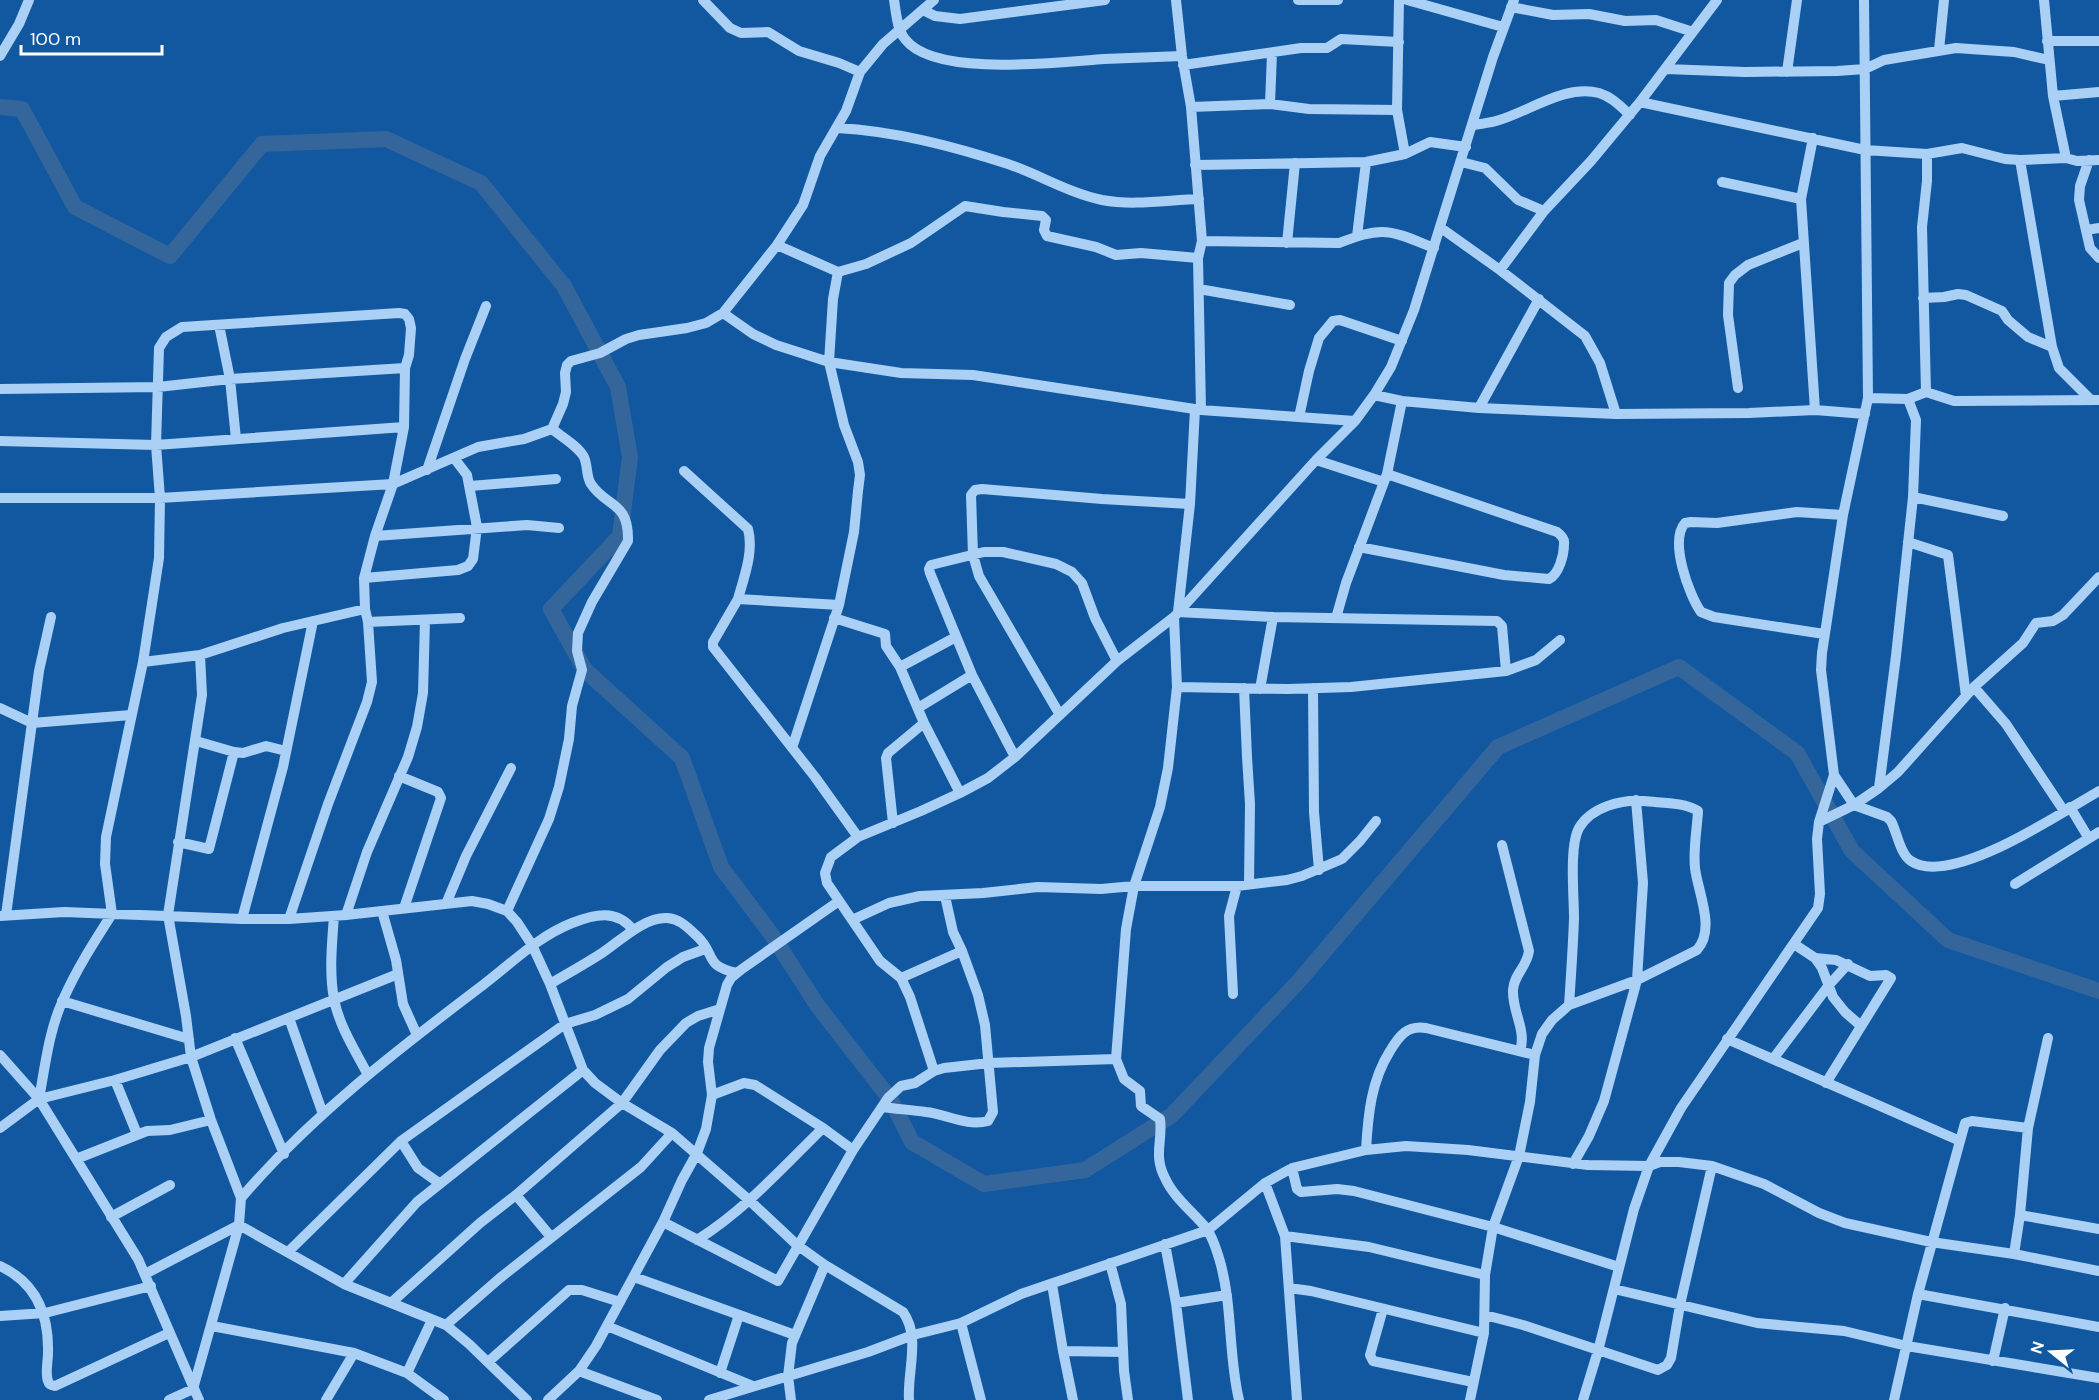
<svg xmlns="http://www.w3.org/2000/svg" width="2099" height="1400" font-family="'DM Sans',sans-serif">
  <rect width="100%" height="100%" fill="#1258a1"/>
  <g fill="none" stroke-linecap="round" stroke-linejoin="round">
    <!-- river -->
    <path stroke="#35669b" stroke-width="16" d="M 0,107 L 22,109 L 75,207 L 170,256 L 262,144 L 386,139 L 481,183 L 564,286 L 618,387 L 630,457 L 620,536 L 551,609 L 585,670 L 682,758 L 721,867 L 772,935 L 817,1005 L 891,1100 L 912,1142 L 984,1184 L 1085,1170 L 1172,1115 L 1299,981 L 1498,747 L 1679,667 L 1797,753 L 1852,851 L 1948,940 L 2099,991"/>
    <!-- minor -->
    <path stroke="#abd0f5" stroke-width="10" d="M 703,0 L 730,28 L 741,33 L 768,32 L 799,51 L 839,63 L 860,72
      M 894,0 C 896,12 897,30 905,39 C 934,78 1060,62 1104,59 C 1130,58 1156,57 1182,56
      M 1176,0 L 1182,56 L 1191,107 L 1202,241 L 1198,258 L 1201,410
      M 1298,0 L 1338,0
      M 1399,0 L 1397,110 L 1405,154
      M 1407,0 L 1503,27
      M 2044,0 L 2053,96 L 2066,158
      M 1511,7 L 1553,15 L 1589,14 L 1625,21 L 1656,20 L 1693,32
      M 923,10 L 935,16 L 960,19 L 1105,0
      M 2047,41 L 2099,41
      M 1939,50 L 1944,0
      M 0,56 L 19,24 L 29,0
      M 1183,65 L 1301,48 L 1327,48 L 1341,39 L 1399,42
      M 1666,69 L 1745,72 L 1837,71 L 1865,69 L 1884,60 L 1956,48 L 2014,52 L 2049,60
      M 1787,72 L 1797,0
      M 2053,96 L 2099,92
      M 1640,102 L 1865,150 L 1927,154 L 1927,181 L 1922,227 L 1926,392
      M 1270,104 L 1272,53
      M 1191,107 L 1270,104 L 1309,109 L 1397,110
      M 1473,125 C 1480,124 1489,123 1496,121 C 1529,112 1564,84 1599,93 C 1612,97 1620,106 1630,115
      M 837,128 C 895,131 952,146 1008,164 C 1040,175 1069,193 1102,200 C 1134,206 1167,200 1199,199
      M 1813,138 L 1801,199 L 1815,410
      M 1927,154 L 1962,148 L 2005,159 L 2020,160 L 2066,158 L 2077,161 L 2099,160
      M 2020,160 L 2052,347 L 2059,368 L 2090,399
      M 2089,160 L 2080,186 L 2079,200 L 2090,248 L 2099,258
      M 1461,162 L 1485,168 L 1518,200 L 1544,211
      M 1195,165 L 1366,162 L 1405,154 L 1430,142 L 1466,147
      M 1722,182 L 1801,199
      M 1441,228 L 1500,270 L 1585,336 L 1600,363 L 1616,414
      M 2086,230 L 2099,228
      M 1357,236 L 1366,162
      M 1202,241 L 1339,243 C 1353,238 1367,232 1382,232 C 1399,232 1418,242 1434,248
      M 1287,243 L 1295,163
      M 777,245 L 838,272 L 866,264 L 911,243 L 965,206 L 1003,212 L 1042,216 L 1046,220 L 1044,230 L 1047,236 L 1096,247 L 1116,255 L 1141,253 L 1198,258
      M 1500,270 L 1544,211 L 1591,161 L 1640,102 L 1717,0
      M 1199,289 L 1290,305
      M 1923,298 L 1944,297 L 1958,294 L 1966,295 L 2002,311 L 2008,320 L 2028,337 L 2052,347
      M 723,313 L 753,334 L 776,345 L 829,362 L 901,373 L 973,375 L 1201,410 L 1355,421
      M 219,325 L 230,379 L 236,439
      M 1738,388 L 1728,315 L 1729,283 L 1735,275 L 1748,265 L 1803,243
      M 0,389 L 158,387 L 230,379 L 405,368
      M 1374,395 L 1402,401 L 1479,408 L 1616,414 L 1749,413 L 1815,410 L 1865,414
      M 1868,398 L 1908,399 L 1926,392 L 1954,401 L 2099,400
      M 1479,408 L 1539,299
      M 1195,409 L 1190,504 L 1178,612 L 1273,617 L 1497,621 L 1502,626 L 1506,671
      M 1299,417 L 1309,371 L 1319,338 L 1333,321 L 1340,320 L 1402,341
      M 0,441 L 156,445 L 404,427
      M 1316,460 L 1384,482
      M 427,470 L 465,359 L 486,306
      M 684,471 L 748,529 C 754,552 744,577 738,599
      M 470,486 L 556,479
      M 1913,497 L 2003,516
      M 0,498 L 160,498 L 393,484 L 478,447 L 524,439 L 552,429 L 563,404 L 566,392 L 565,373 L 567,365 L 571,361 L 600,353 L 626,339 L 639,335 L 687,328 L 706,323 L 723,313 L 777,245 L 803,205 L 820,156 L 846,111 L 860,72 L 883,44 L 934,0
      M 375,536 L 527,525 L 559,528
      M 1908,542 L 1948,555 L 1966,696
      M 1359,547 L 1504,575 L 1549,579 C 1559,574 1564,555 1564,544 C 1565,539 1561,535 1557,532 L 1387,474
      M 364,578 L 458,570 L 468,566 L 473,559 L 477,527 L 467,475 L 454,458
      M 839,605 L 738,599 L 713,642 L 713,647 L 815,777 L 858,837
      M 1174,617 L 1177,687 L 1168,768 L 1160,807 L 1134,886 L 1126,929 L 1116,1059 L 1124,1079 L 1140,1091 L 1141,1106 L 1160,1119 C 1163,1141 1153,1155 1165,1178 C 1174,1198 1193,1212 1206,1228 C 1212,1236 1216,1248 1219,1258 C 1233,1304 1228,1354 1239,1400
      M 834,618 L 885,634 L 886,646 L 900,667 L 924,723 L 960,793
      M 1336,618 L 1346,583 L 1387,474 L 1402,401
      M 368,622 L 460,618
      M 1824,634 L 1714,617 L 1701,612 C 1689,595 1669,541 1685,523 L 1691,522 L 1717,523 L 1797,512 L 1843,515
      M 143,662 L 200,655 L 283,628 L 365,609
      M 900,667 L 956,637
      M 1177,687 L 1288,689 L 1351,687 L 1506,671 L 1536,660 L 1560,640
      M 1974,687 L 2006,724 L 2064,811
      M 1244,688 L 1247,757 L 1250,804 L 1249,884
      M 1313,688 L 1314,812 L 1319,870
      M 1260,689 L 1273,617
      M 0,708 L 32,723 L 131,715
      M 918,708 L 972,675
      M 1060,715 L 979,576 L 973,555 L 971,495 L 975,490 L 982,489 L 1102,499 L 1190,504
      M 196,741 L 234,752 L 243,753 L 266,746 L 286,751
      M 792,748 L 839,605 L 854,532 L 858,491 L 860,475 L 858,462 L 844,425 L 829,362 L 833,299 L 838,272
      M 1015,757 L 972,675 L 930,573 L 929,569 L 931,565 L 984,552 L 1003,552 L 1056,564 L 1072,572 L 1082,583 L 1095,618 L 1117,661
      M 1834,775 L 1854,805 L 1887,817 L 1891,821 C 1897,832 1900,854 1911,861 C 1951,888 2062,812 2099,791
      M 399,776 L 438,792 L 441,798 L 404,908
      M 1879,788 L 1896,656 L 1913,497 L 1916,420 L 1908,399
      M 2070,807 L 2088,837
      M 1819,822 L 1854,805 L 1879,788 L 1898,772 L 1974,687 L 2023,643 L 2036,623 L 2053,621 L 2063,615 L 2099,577
      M 893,823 L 886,758 L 888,753 L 924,723
      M 178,842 L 209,849 L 234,752
      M 1502,845 L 1529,951 C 1527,967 1514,974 1513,990 C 1512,1012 1527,1030 1520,1051
      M 2015,884 L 2099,832
      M 446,904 L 466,856 L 511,768
      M 382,911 L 396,960 L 403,1004 L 417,1035
      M 507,911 L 549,819 L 559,787 L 569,739 L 572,706 L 582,670 L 577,651 L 578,633 L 592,602 L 628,541 C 629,501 607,508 591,484 C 586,477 588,466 584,457 C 578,446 562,437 552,429
      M 6,915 L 39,671 L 51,617
      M 346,915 L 367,852 L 408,757 L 417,727 L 423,693 L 425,620
      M 0,916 L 64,912 L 242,919 L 289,919 L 346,915 L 472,901 L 488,904 L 507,911 L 517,922 L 532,945 L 550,984 L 583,1070 L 595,1083 L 622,1103 L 672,1133 L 749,1200 L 797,1245 L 825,1265 L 903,1312 C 921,1337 907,1371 909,1400
      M 334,916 C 332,943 329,972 334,999 C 339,1026 356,1052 368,1075
      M 242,919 L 283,767 L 313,621
      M 852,920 L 889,903 L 920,896 L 983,893 L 1038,887 L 1101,889 L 1134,886 L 1237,886 L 1287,880 L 1302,876 L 1342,859 L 1360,841 L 1376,821
      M 1794,944 L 1815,958 L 1822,968 L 1833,997 L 1845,1012 L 1861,1026
      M 1815,958 L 1836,960 L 1870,976 L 1886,975 L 1891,978 L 1826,1083
      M 901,978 L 962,951
      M 550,984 C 567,974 585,964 602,953 C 620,941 644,917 667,918 C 681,919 689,929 698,937 C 716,955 704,966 737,973
      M 1233,994 L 1229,916 L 1237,886
      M 62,1001 L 189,1039
      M 289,1018 L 323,1114
      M 235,1038 L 284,1154
      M 1727,1039 L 1960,1141
      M 0,1055 L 39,1099 L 138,1259 L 199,1400
      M 1773,1059 L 1829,985 L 1848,964
      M 934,1071 L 910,997 L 901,978 L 880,961 L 827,883 L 825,873 L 831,857 L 858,837 L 921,811 L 960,793 L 988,778 L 1015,757 L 1117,661 L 1174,617 L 1316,460 L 1355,421 L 1374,395 L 1391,367 L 1414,310 L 1493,57 L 1514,0
      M 115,1080 L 137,1134
      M 712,1095 L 744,1083 L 755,1085 L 823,1128 L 853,1150
      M 39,1099 C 45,1067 49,1030 63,1000 C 76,970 94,942 112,914 L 105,864 L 106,837 L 143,662 L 159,558 L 160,498 L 156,445 L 159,348 L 166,337 L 182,327 L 399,313 L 405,314 L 409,319 L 411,328 L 409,355 L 405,368 L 404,427 L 393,484 L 375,536 L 364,578 L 365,609 L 368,622 L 372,682 L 367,702 L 328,804 L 289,919
      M 882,1107 C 897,1109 912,1110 926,1112 C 946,1114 967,1127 988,1121 L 993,1112 L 985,1025 L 978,995 L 962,951 L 953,932 L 945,896
      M 0,1128 L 39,1099 L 115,1080 L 191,1057 L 398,974
      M 401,1141 L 418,1168 L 439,1183
      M 1366,1150 C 1368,1115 1371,1081 1390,1051 C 1399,1036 1407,1025 1426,1028 L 1535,1055
      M 76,1159 L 147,1131 L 170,1130 L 211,1120
      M 1573,1164 L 1589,1136 L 1604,1101 L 1637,980 L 1643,883 L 1636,800
      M 1292,1168 L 1297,1189 L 1301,1192 L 1337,1189 L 1354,1191 L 1493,1227 L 1619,1267
      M 1265,1183 L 1285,1236 L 1297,1400
      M 516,1195 L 551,1237
      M 241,1198 C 311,1116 397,1050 483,985 C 512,963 537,937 572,923 C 595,914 617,909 633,930
      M 2020,1215 L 2099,1229
      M 111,1217 L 170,1185
      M 663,1222 L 778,1281 L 853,1150 L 888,1098 L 901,1086 L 915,1083 L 934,1071 L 944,1068 L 989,1063 L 1116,1059
      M 1285,1236 L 1369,1247 L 1485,1275
      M 697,1240 C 745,1210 783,1167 823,1128
      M 1165,1244 L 1176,1303 L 1188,1400
      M 288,1252 L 401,1141 L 565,1024 L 595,1015 L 628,999 L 667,967 L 683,957 L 705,949
      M 2014,1254 L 2020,1215 L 2028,1128 L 2048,1038
      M 1110,1263 L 1121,1304 L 1124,1371 L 1128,1400
      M 0,1266 C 37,1283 49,1315 48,1353 C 48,1361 45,1374 48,1381 C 49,1385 51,1385 55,1386 L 169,1333
      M 145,1274 L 239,1225 L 344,1284 L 446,1325 L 469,1344 L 527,1400
      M 634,1277 L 795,1335
      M 344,1284 L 417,1202 L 583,1070
      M 1052,1284 L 1063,1351 L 1073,1400
      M 1289,1288 L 1311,1291 L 1484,1333
      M 1614,1289 L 1757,1323 L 1844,1331 L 1907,1346 L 2099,1378
      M 1918,1294 L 2099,1327
      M 392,1302 L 480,1223 L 516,1195 L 622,1103 L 660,1050 L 686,1023 L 698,1016 L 720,1009
      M 1176,1303 L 1227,1295
      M 1383,1309 L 1370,1355 L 1373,1361 L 1473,1382
      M 1485,1315 L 1523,1325 L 1658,1370 L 1667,1365 L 1671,1358 L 1680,1305 L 1712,1166
      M 0,1316 L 45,1313 L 151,1286
      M 961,1323 L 981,1400
      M 446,1325 L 500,1278 L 641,1167 L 672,1133
      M 212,1326 L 354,1353 L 407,1373 L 444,1400
      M 607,1326 L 753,1386
      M 1063,1351 L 1123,1352
      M 1993,1361 L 2005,1308
      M 488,1362 L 569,1290 L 582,1290 L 620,1302
      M 579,1371 L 657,1400
      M 407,1373 L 432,1320
      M 720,1373 L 739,1315
      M 169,1400 L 193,1389 L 239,1225 L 241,1198 L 211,1120 L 191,1057 L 186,1016 L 168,915 L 202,695 L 200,655
      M 326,1400 L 354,1353
      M 548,1400 L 579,1371 L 596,1346 L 663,1222 L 682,1180 L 697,1153 L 706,1129 L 712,1095 L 708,1062 L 709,1048 L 727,985 L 731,978 L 742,969 L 839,901
      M 709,1400 L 868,1352 L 913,1335 L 961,1323 L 1021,1294 L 1208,1230 L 1265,1183 L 1292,1168 L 1366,1150 L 1406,1146 L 1468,1150 L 1588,1165 L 1649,1166 L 1660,1162 L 1679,1162 L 1712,1166 L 1764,1184 L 1819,1213 L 1845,1223 L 1931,1242 L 2014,1254 L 2099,1271
      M 791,1400 L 788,1376 L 792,1343 L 825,1265
      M 1470,1400 L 1484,1333 L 1485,1275 L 1493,1227 L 1519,1156 L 1530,1102 L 1535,1055 L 1542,1034 L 1552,1020 L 1569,1005 L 1637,980 L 1697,950 C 1716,929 1698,893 1695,868 C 1693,849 1697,830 1698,811 C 1684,802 1660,803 1644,801 C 1622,799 1591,807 1579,828 C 1569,846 1574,896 1574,918 C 1573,947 1571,976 1569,1005
      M 1583,1400 L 1598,1351 L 1634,1209 L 1649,1166 L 1681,1108 L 1818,908 L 1820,894 L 1817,839 L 1819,822 L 1834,775 L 1821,670 L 1822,653 L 1843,515 L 1868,398 L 1864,0
      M 1894,1400 L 1918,1294 L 1965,1123 L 1972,1121 L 2028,1128"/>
  </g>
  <!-- north arrow -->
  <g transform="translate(2051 1352) rotate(288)" stroke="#1258a1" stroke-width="4.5" paint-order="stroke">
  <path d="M0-4.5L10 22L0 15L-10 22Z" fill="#ffffff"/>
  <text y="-9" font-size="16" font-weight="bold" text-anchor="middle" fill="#ffffff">N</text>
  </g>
  <!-- scale -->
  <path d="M21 45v9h141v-9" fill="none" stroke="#ffffff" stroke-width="3"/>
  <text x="30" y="45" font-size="18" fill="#ffffff" stroke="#1258a1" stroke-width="4.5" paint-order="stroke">100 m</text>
</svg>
